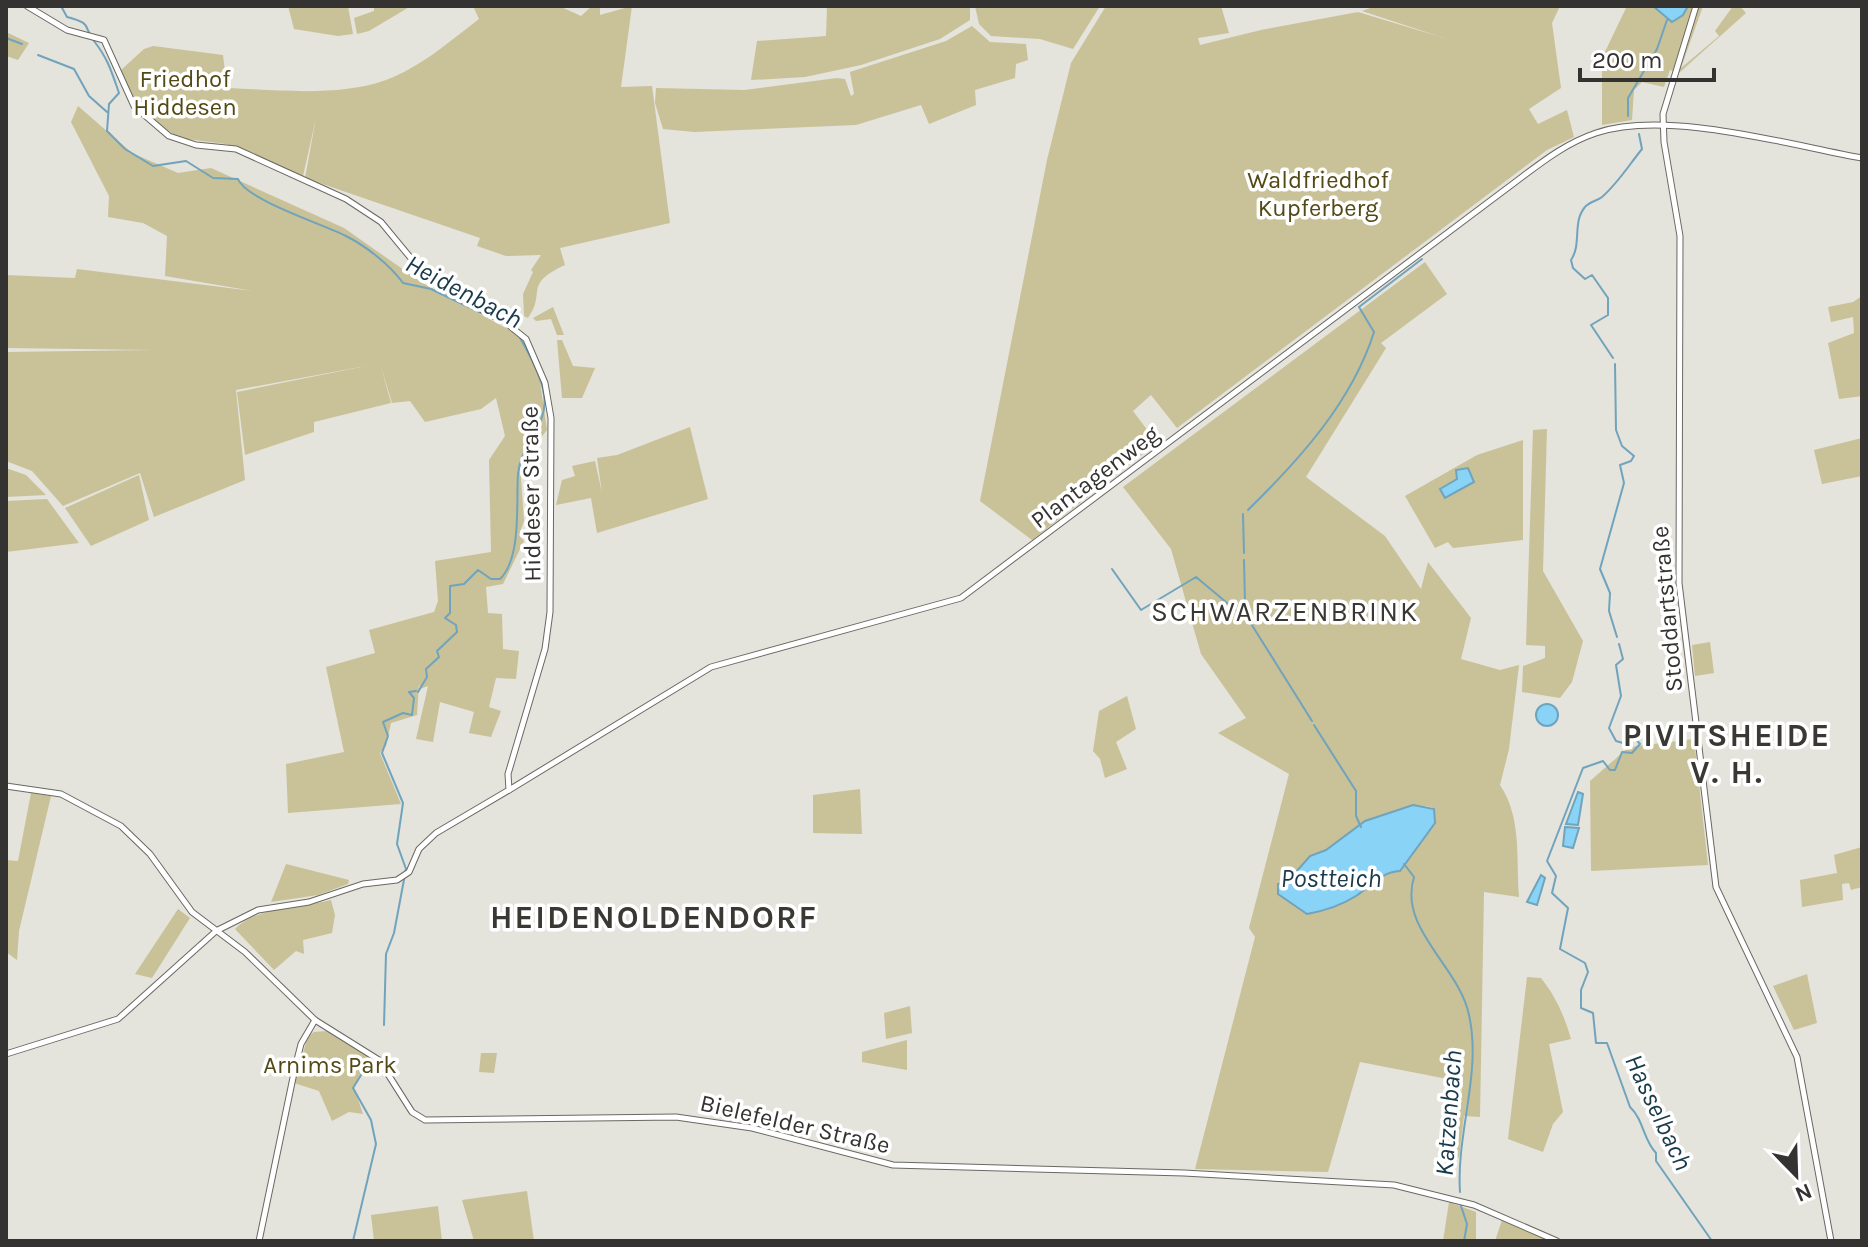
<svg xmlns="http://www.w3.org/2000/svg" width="1868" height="1247" font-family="Karla,sans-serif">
  <rect width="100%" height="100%" fill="#e4e3dc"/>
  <!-- green -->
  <path fill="#c9c198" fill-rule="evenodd" d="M 288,6 L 348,6 L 353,34 L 338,36 L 294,29 Z
    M 374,6 L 411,6 L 369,31 L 357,34 L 354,18 L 374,11 Z
    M 473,6 L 559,6 L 581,16 L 592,6 L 600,6 L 600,15 L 632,6 L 621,87 L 652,86 L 670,223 L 560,248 L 565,265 C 522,285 547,292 528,318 L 524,316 L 523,294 L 533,272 L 531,270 L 541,255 L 506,256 L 477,246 L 480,238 L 305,178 L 316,118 L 303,176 L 226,144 L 179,138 L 141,112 L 130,96 L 121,70 L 144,49 L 153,46 L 223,55 L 227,88 C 276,90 340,97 386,80 C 421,67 450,41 479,19 Z
    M 827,6 L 970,6 L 970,20 L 940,39 L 861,65 L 805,77 L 751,80 L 757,41 L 826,36 Z
    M 975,6 L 1100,6 L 1073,49 L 1040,39 L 991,36 L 979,24 Z
    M 1106,6 L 1221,6 L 1229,33 L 1198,38 L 1200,45 L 1261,30 L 1358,12 L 1444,38 L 1362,11 L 1376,6 L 1560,6 L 1552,23 L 1561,88 L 1529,109 L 1538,124 L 1567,110 L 1574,137 L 1547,150 L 1177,428 L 1151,395 L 1133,411 L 1157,443 L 1032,540 L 980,501 L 1047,160 L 1071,63 Z
    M 1627,6 L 1653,6 L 1672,22 L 1683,15 L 1688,6 L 1703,6 L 1681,68 L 1719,36 L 1715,31 L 1733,6 L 1740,6 L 1746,13 L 1679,73 L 1670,70 L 1664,87 L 1642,82 L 1634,90 L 1632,120 L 1602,125 L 1602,58 Z
    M 972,26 L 990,42 L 1026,44 L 1028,60 L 1016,64 L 1015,78 L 975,90 L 976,105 L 929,124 L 921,105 L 856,125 L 694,132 L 663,129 L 655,103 L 656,88 L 744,90 L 837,78 L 845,79 L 851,96 L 854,94 L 850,72 L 946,41 Z
    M 6,32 L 29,43 L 18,60 L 6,56 Z
    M 78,106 L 132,153 L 178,173 L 211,168 L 344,228 L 421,282 L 517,334 L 539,375 L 547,430 L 520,464 L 524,521 L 519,535 L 524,541 L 503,584 L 486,587 L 488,613 L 502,614 L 503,649 L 519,651 L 516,679 L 496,678 L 489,707 L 501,711 L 491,737 L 469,733 L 474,712 L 440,702 L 433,742 L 416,739 L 428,686 L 420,689 L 419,684 L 417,715 L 391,723 L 386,746 L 380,753 L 401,804 L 288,813 L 286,764 L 344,752 L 326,667 L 375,653 L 369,630 L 434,612 L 438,601 L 435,561 L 491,552 L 489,460 L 505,436 L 496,398 L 481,409 L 425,422 L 410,401 L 392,403 L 380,363 L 391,403 L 314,422 L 314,432 L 245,455 L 237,392 L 371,365 L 236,390 L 245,480 L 154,517 L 140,473 L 63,506 L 32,471 L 6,461 L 6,352 L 152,350 L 6,348 L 6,275 L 75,278 L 77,269 L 253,291 L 165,276 L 167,236 L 143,223 L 108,217 L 109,196 L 71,122 Z
    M 1425,262 L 1447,294 L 1381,343 L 1386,348 L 1306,477 L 1385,536 L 1421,589 L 1428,562 L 1471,618 L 1461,659 L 1500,670 L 1519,665 L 1509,749 L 1500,785 C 1522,818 1516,858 1519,897 L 1484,892 L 1480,1117 L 1464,1116 L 1459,1158 L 1450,1157 L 1463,1082 L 1360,1062 L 1328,1172 L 1195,1169 L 1255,937 L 1249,928 L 1289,774 L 1218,733 L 1246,718 L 1201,654 L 1171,549 L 1123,487 ZM 1413,805 L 1432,807 L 1435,823 L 1400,871 C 1382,872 1346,902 1324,911 L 1287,881 L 1310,856 L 1326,850 L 1372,818 Z
    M 1862,296 L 1862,396 L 1839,399 L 1828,343 L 1854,333 L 1853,317 L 1831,322 L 1828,307 L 1853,302 Z
    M 553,307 L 564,335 L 557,335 L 551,319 L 536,321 L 533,318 Z
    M 557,340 L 562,340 L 573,366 L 595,368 L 582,398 L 562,398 Z
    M 690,427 L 708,499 L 597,533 L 591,498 L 556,505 L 562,480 L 575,476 L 572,466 L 595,461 L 602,493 L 597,458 L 617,455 Z
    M 1547,429 L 1543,571 L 1583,641 L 1572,682 L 1560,698 L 1522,692 L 1523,666 L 1545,658 L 1545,646 L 1526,645 L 1533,430 Z
    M 1862,438 L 1862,476 L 1822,484 L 1814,450 Z
    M 1523,440 L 1523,540 L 1453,548 L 1448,542 L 1435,548 L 1405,496 L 1477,455 Z
    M 6,468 L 26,475 L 46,495 L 6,497 Z
    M 139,475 L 149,520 L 91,546 L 65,508 Z
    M 47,499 L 79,543 L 6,552 L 6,501 Z
    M 1710,642 L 1714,673 L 1695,676 L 1692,645 Z
    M 1127,696 L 1136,729 L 1116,742 L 1127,769 L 1105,778 L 1100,759 L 1093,751 L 1099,711 Z
    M 1694,739 L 1708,865 L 1591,871 L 1590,781 L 1629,747 Z
    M 860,789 L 862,834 L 813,833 L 813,795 Z
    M 31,793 L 51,796 L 19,931 L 17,960 L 6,952 L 6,860 L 18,861 Z
    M 1862,847 L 1862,887 L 1851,890 L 1849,883 L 1842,884 L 1843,900 L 1802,907 L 1800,880 L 1837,873 L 1834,855 Z
    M 286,864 L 349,880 L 348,884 L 318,895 L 271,902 Z
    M 331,900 L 335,915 L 332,933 L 303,940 L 304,954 L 296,951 L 274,970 L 235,929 C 257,906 302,908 331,900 Z
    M 178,909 L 190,918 L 152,978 L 135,974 Z
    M 1807,974 L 1817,1023 L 1794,1030 L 1773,986 Z
    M 1527,977 L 1541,978 C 1556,997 1564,1015 1571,1039 L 1549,1044 L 1563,1112 L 1553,1124 L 1543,1152 L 1508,1139 Z
    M 910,1006 L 912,1033 L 886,1039 L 884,1013 Z
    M 327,1031 L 370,1055 L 354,1087 L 363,1114 L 349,1112 L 332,1121 L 319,1091 L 294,1083 L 308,1036 L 314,1032 Z
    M 907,1040 L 907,1070 L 862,1062 L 862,1052 Z
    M 481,1053 L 497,1053 L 494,1073 L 479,1072 Z
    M 527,1191 L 534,1241 L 474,1241 L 462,1200 Z
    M 1449,1202 L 1476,1212 L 1476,1241 L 1443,1241 Z
    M 438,1206 L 442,1241 L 374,1241 L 371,1215 Z
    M 1502,1220 L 1559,1241 L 1495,1241 Z"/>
  <!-- water -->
  <path fill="#89d3f7" stroke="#70a3bc" stroke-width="2" d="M 1653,6 L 1688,6 L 1683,15 L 1672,22 Z
    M 1468,468 L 1474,482 L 1445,498 L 1440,489 L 1457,479 L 1456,470 Z
    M1536 715a11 11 0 1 1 22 0a11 11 0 1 1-22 0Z
    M 1578,792 L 1583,794 L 1578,825 L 1566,824 Z
    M 1413,805 L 1434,809 L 1435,823 L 1400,871 C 1381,872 1371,886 1356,896 C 1340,906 1324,911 1307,914 L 1278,894 L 1278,884 L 1288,881 L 1310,856 L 1326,850 L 1365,821 Z
    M 1565,827 L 1579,828 L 1573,848 L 1563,846 Z
    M 1541,875 L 1545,878 L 1537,905 L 1527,902 Z"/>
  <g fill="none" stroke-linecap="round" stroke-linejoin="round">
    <!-- stream -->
    <path stroke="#70a3bc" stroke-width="2" d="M 61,6 L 67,17 C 94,24 82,26 94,41 C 108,59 111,70 119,93 L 109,104 L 107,131 L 125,149 L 153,166 L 186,161 L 213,178 L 238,179 C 246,200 323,224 346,236 C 366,246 390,265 403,283 L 431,289 L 500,322
      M 6,38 L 22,44
      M 38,55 L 74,69 L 89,96 L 107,112
      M 1628,116 L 1628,98 L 1657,49 L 1667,20
      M 1613,358 L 1591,325 L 1608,315 L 1608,298 L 1592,275 L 1585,279 L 1573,268 L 1571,260 C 1582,244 1572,222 1585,207 C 1589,202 1597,201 1602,197 C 1618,183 1629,165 1642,149 L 1639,134
      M 1615,364 L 1616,430 L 1622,446 L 1634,456 L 1631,461 L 1620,465 L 1624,483 L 1600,569 L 1610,593 L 1609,611 L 1617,637
      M 1248,510 C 1299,460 1352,402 1374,332 L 1359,307 L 1422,259
      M 1243,514 L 1244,553
      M 1244,560 L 1245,603 L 1250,622 L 1312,721
      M 1112,569 L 1141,610 L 1196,577 L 1250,622
      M 1619,644 L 1623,659 L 1616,665 L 1621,696 L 1609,728 L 1616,741 L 1623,743 L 1633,736 L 1640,744 L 1632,753 L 1622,752 L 1615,770 L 1610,770 L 1603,761 L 1583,768 L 1547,861 L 1556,876 L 1552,893 L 1568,908 L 1560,949 L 1585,963 L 1588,972 L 1581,990 L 1581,1008 L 1593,1013 L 1596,1043 L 1607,1043 L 1630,1107 C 1644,1120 1643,1140 1656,1153 L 1656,1161 L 1712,1241
      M 418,692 L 427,677 L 426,669 L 439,657 L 437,651 L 457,632 L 456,625 L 445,618 L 450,613 L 450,586 L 464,584 L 478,570 L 491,579 L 500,579 C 522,558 516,501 518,474 C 521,444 549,425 544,395 C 542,377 529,354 520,338
      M 1314,725 L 1356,791 L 1356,816 L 1361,827
      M 1404,864 L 1414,877 C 1398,929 1459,966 1469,1015 C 1482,1073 1456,1133 1460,1192
      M 384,1025 L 386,954 L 394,933 L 406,869 L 397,844 L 403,803 L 382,753 L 388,736 L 383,722 L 403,713 L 412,715 L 414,698 L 409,692 L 416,691
      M 1461,1206 L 1467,1224 L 1464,1241
      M 353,1241 L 376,1144 L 371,1120 L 353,1088 L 371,1059"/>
    <defs>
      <path id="tertiary" d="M 509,790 L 711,667 L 961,598 L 1518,180 C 1542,162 1566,143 1596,133 C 1666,109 1789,145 1862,158
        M 6,1054 L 118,1019 L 216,931
        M 259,1241 L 295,1068 L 301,1044 L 315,1020"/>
      <path id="secondary" d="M 27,6 L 67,30 L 104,40 L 134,106 L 169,136 L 196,145 L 236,149 L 346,199 L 381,222 L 419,268 L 445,290 L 505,322 L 526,339 L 545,383 L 551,418 L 550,612 L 545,649 L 508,774 L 509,790 L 436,833 L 419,849 L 409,872 L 397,880 L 363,884 L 309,902 L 258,910 L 216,931
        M 1696,6 L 1663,114 L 1664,142 L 1680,236 L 1679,583 L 1716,887 L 1797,1057 L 1831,1241
        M 6,786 L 61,794 L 121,826 L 150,854 L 192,912 L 245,952 L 315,1020 L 379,1060 L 412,1112 L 425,1120 L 676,1117 L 752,1128 L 893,1165 L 1184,1173 L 1394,1185 L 1474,1205 L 1557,1241"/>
    </defs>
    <!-- tertiary casing -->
    <use href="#tertiary" stroke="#696862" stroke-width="7"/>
    <!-- secondary casing -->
    <use href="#secondary" stroke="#696862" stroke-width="7"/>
    <!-- tertiary -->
    <use href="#tertiary" stroke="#fff" stroke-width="5"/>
    <!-- secondary -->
    <use href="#secondary" stroke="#fff" stroke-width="5"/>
  </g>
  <g text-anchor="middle" stroke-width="7" stroke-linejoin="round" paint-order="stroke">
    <!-- park labels -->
    <g font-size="24" fill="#534914" stroke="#fff">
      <text x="185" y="87">Friedhof<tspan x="185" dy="28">Hiddesen</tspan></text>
      <text x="1318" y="188">Waldfriedhof<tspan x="1318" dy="28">Kupferberg</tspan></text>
      <text x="330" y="1073">Arnims Park</text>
    </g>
    <!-- street labels -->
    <g font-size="24" fill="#343331" stroke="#fff">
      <text transform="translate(1095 477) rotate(-37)" y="8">Plantagenweg</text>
      <text transform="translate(531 494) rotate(-91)" y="8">Hiddeser Straße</text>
      <text transform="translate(1667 609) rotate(-95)" y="8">Stoddartstraße</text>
      <text transform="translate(795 1124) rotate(13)" y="8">Bielefelder Straße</text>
    </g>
    <!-- water labels -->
    <g font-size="26" font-style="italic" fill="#193a4a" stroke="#fff">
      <text transform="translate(464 291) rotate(28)" y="9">Heidenbach</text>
      <text x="1331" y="887">Postteich</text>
      <text transform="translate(1659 1112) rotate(65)" y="9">Hasselbach</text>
      <text transform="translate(1448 1113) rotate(-86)" y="9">Katzenbach</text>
    </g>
    <!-- quarter labels -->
    <g font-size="28" letter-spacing="2" fill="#393832" stroke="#fff">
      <text x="1285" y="621">SCHWARZENBRINK</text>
    </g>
    <!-- district labels -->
    <g font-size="32" font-weight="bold" letter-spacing="2" fill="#393832" stroke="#fff">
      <text x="1727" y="746">PIVITSHEIDE<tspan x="1727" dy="37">V. H.</tspan></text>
      <text x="654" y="928">HEIDENOLDENDORF</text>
    </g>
  </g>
  <!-- border -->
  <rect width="1868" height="1247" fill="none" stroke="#343331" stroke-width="16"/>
  <!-- north arrow -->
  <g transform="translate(1796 1175) rotate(157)" stroke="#ffffff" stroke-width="6" paint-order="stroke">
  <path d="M0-6L14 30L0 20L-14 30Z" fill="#343331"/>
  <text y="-12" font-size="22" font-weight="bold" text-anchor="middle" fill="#343331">N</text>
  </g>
  <!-- scale -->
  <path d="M1580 68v12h134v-12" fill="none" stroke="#343331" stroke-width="4"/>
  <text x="1592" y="68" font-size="24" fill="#343331" stroke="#ffffff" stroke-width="6" paint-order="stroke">200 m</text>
</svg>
